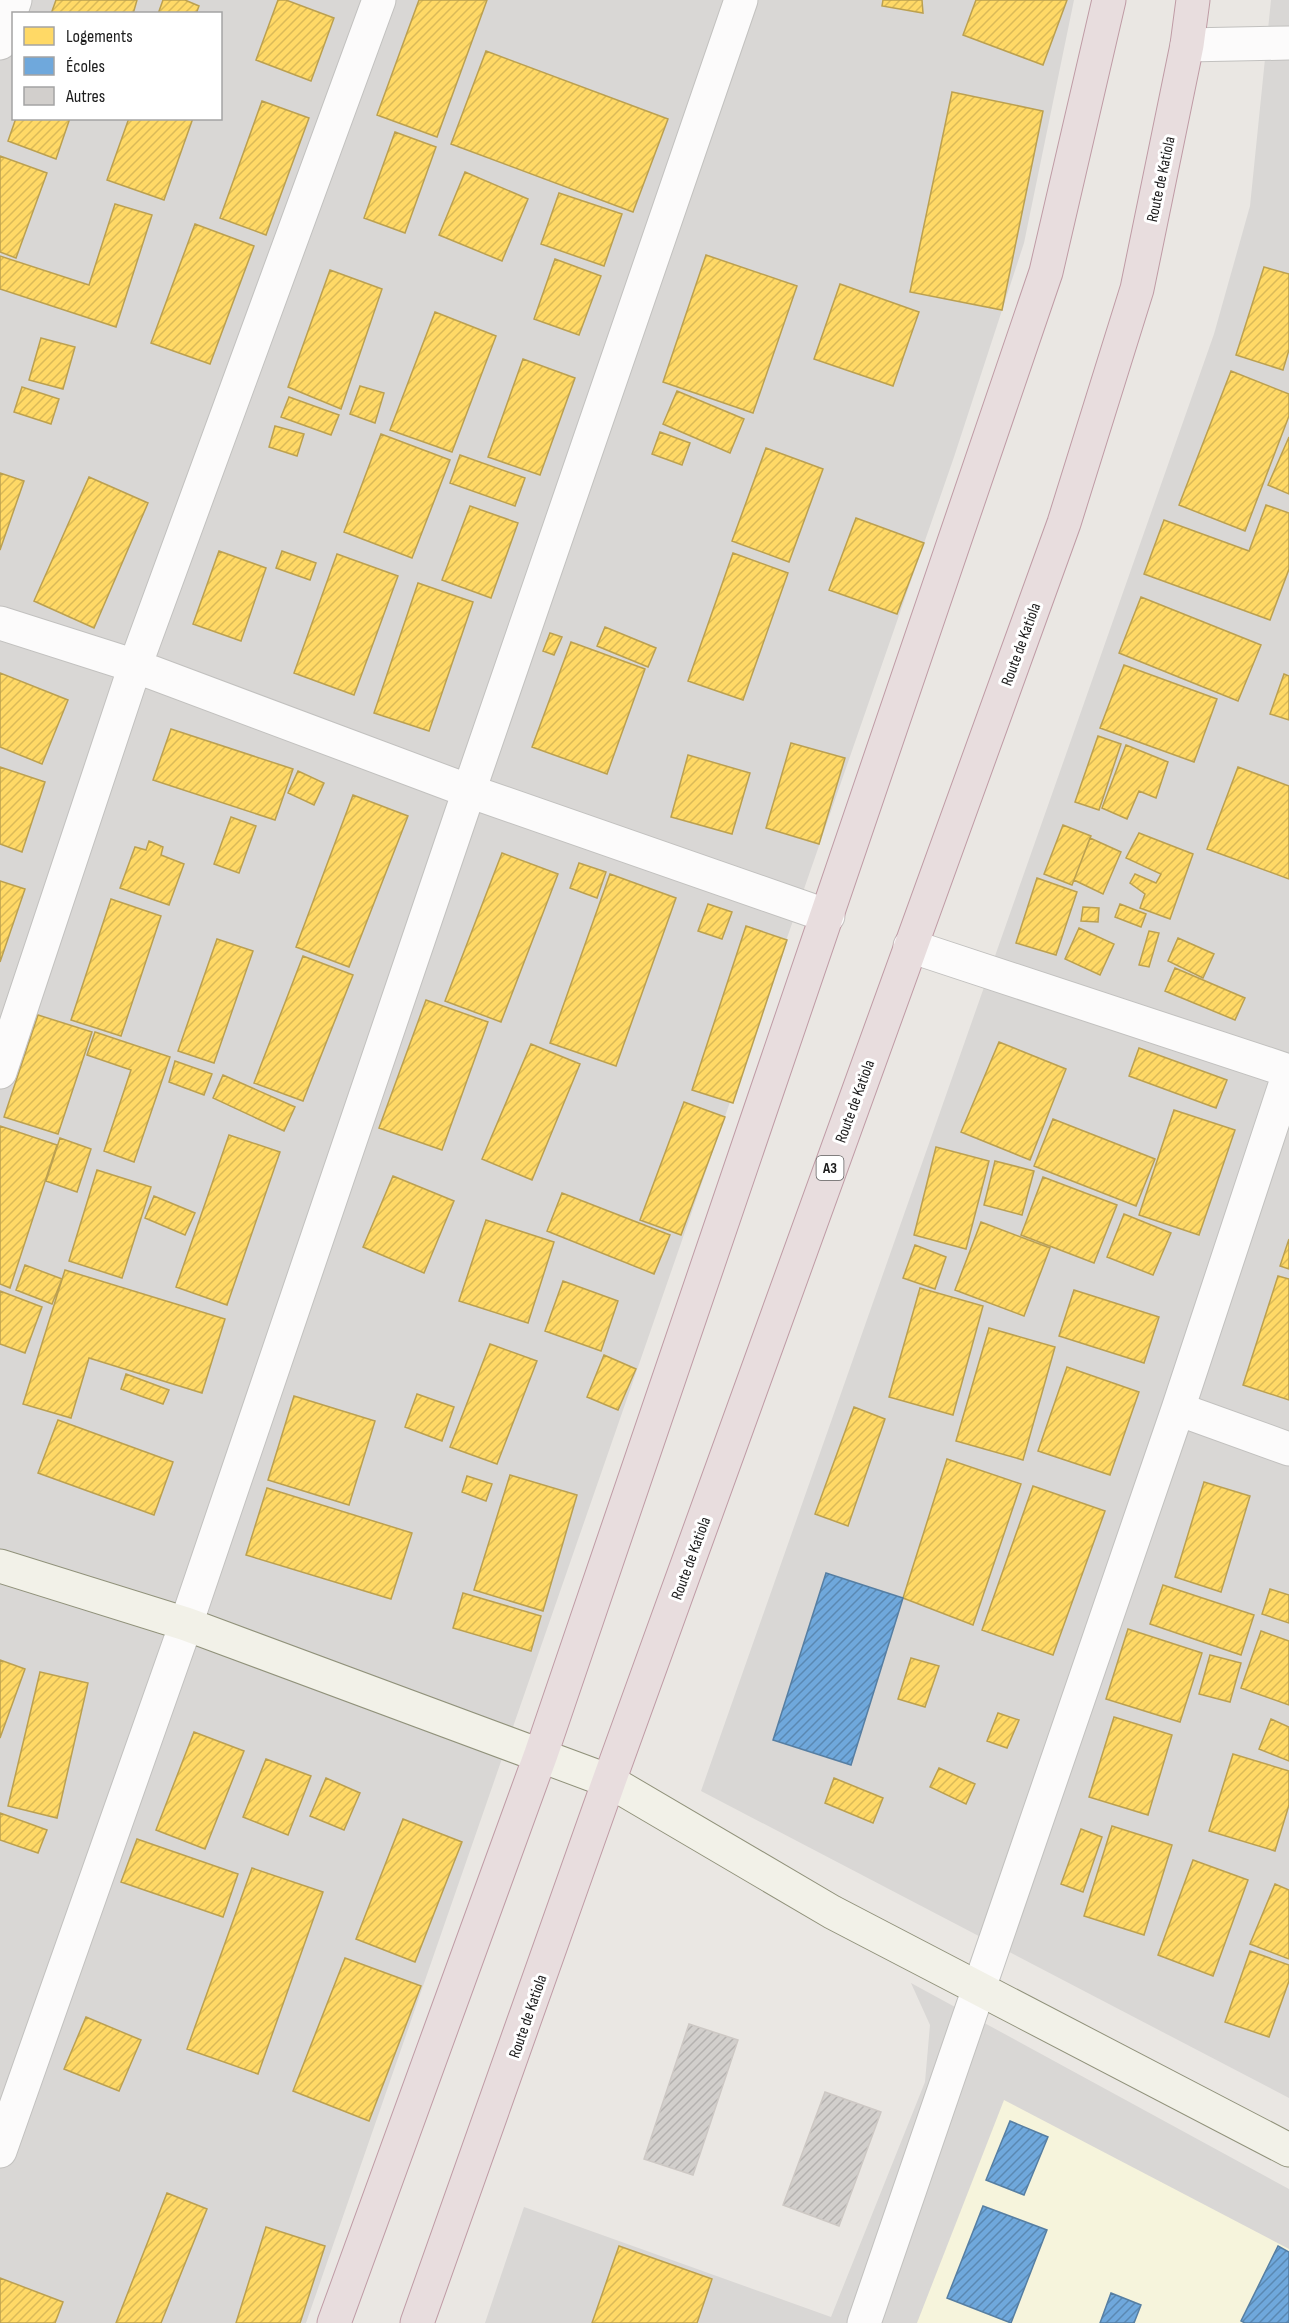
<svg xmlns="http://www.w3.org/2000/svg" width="1289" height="2323" font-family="'Sofia Sans Condensed',sans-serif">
  <defs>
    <pattern id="homes-hatch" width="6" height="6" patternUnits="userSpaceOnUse" patternTransform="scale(1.5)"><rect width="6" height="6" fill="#ffd966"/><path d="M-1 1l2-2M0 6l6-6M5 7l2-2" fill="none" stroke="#daba58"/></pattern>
    <pattern id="schools-hatch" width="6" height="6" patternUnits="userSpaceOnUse" patternTransform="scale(1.5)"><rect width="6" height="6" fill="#6fa8dc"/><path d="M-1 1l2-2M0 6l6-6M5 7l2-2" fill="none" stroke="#5a88b2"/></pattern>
    <pattern id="building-hatch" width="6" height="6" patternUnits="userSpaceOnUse" patternTransform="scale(1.5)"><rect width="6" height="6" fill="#d2cfcc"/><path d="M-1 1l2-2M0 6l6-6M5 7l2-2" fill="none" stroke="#b4b1af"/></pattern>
  </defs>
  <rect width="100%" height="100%" fill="#eae7e3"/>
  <!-- residential -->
  <path fill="#d9d7d5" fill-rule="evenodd" d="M 0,0 L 1074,0 L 1024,243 L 954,457 L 306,2323 L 0,2323 ZM 14,14 L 220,14 L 220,118 L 14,118 Z
    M 1271,0 L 1289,0 L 1289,2098 L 701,1791 L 1214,334 L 1250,206 Z
    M 911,1983 L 1289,2189 L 1289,2323 L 485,2323 L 524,2207 L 831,2317 L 925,2082 L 930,2025 Z"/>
  <!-- education -->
  <path fill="#f6f4dc" d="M 1004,2100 L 1289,2249 L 1289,2323 L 917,2323 Z"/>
  <!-- homes -->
  <path fill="url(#homes-hatch)" stroke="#bba050" stroke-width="1.5" d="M 56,0 L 137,0 L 133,14 L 51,14 Z
    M 163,0 L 185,0 L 199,6 L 196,14 L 158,14 Z
    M 278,0 L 286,0 L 334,18 L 311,81 L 256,60 Z
    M 419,0 L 487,0 L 437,137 L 377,115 Z
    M 883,0 L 922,0 L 923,13 L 882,6 Z
    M 976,0 L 1067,0 L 1043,65 L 963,35 Z
    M 486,51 L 668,119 L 633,212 L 451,144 Z
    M 952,92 L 1043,111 L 1002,310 L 910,292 Z
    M 262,101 L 309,118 L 266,235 L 220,218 Z
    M 16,118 L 70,118 L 56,159 L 8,141 Z
    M 129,118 L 193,118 L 164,200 L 107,180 Z
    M 395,132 L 436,147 L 405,233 L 364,218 Z
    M 0,156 L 47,173 L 16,258 L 0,252 Z
    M 465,172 L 528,199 L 502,261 L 439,235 Z
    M 559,193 L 622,214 L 604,266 L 541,244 Z
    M 115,204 L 152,215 L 116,327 L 0,289 L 0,256 L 89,285 Z
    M 195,224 L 254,246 L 210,364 L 151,343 Z
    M 706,255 L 797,286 L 753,413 L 663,382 Z
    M 555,259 L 601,276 L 579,335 L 534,319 Z
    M 1264,267 L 1289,274 L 1289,350 L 1283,370 L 1236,355 Z
    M 330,270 L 382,289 L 341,409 L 288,387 Z
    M 840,284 L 919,312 L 893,386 L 814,359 Z
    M 435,312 L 496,336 L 452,452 L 390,430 Z
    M 41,338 L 75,347 L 63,389 L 29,380 Z
    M 523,359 L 575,378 L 540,475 L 488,457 Z
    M 1231,371 L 1289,394 L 1289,416 L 1245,531 L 1179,505 Z
    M 360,386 L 384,393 L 375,423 L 350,414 Z
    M 22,387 L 59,399 L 51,424 L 14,412 Z
    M 677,391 L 744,419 L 730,453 L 663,424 Z
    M 289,397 L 339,415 L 331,435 L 281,417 Z
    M 275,426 L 304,434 L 297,456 L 269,447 Z
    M 660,432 L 690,443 L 682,465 L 652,454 Z
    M 381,434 L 450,460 L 412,558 L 344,532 Z
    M 1289,437 L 1289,494 L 1268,485 Z
    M 766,448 L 823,469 L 789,562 L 732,541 Z
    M 460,455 L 525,478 L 515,506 L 450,483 Z
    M 0,473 L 24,481 L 0,550 Z
    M 89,477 L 148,503 L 94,628 L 34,601 Z
    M 1266,505 L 1289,513 L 1289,569 L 1270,620 L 1144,574 L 1164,520 L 1249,551 Z
    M 470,506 L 518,523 L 491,598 L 442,580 Z
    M 856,518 L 924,543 L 897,614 L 829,590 Z
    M 219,551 L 266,568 L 241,641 L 193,624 Z
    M 282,551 L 316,563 L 310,580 L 276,568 Z
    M 733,553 L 788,573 L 743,700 L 688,681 Z
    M 337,554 L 398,576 L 354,695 L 294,673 Z
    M 418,583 L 473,602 L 429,731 L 374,713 Z
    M 1141,597 L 1261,645 L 1238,701 L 1119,653 Z
    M 605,627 L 656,648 L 648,667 L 597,646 Z
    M 550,633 L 562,637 L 554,655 L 543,651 Z
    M 571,642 L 645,669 L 607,774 L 532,747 Z
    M 1124,665 L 1217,699 L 1194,762 L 1100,728 Z
    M 0,673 L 68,700 L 42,764 L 0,747 Z
    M 1284,674 L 1289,676 L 1289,720 L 1270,714 Z
    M 171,729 L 293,769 L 275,820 L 153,780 Z
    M 1098,736 L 1121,744 L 1099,810 L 1075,802 Z
    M 791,743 L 845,758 L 819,844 L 766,828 Z
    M 1126,745 L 1168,762 L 1156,798 L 1139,791 L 1127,819 L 1102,808 Z
    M 688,755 L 750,773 L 732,834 L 671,817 Z
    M 0,767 L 45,782 L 22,852 L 0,844 Z
    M 1238,767 L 1289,786 L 1289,879 L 1207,849 Z
    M 298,771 L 324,783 L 314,805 L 288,793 Z
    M 353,795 L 408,816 L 349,967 L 296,947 Z
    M 231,817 L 256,826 L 239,873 L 214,864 Z
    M 1063,825 L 1091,836 L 1072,885 L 1044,874 Z
    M 1139,833 L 1193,854 L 1170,919 L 1140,908 L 1145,894 L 1130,883 L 1135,874 L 1156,883 L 1161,874 L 1126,858 Z
    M 1090,838 L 1121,852 L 1103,894 L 1074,880 Z
    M 149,841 L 163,847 L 161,855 L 184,864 L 169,905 L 120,888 L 135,847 L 146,850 Z
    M 502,853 L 558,874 L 501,1022 L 445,1001 Z
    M 579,863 L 606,872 L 597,898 L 570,888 Z
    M 610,874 L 676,898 L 616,1066 L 550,1043 Z
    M 1037,878 L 1077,892 L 1056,955 L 1016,943 Z
    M 0,881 L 25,889 L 0,962 Z
    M 111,899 L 161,916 L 121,1036 L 71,1020 Z
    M 708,904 L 732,912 L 722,939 L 698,931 Z
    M 1120,904 L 1146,914 L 1141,927 L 1115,917 Z
    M 1083,907 L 1099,908 L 1098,922 L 1081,921 Z
    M 746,926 L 787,940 L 733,1103 L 692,1090 Z
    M 1079,928 L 1114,944 L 1100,975 L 1065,959 Z
    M 1149,931 L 1159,933 L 1149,967 L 1139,965 Z
    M 1178,938 L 1214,954 L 1203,978 L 1168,961 Z
    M 217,939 L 253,951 L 214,1063 L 178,1051 Z
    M 303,956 L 353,975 L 303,1101 L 254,1083 Z
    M 1175,968 L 1245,998 L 1235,1020 L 1165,991 Z
    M 426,1000 L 488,1022 L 442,1150 L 379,1128 Z
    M 38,1015 L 92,1032 L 58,1134 L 4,1117 Z
    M 95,1032 L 170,1057 L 134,1162 L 104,1151 L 131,1070 L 87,1055 Z
    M 999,1042 L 1066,1069 L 1030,1160 L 961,1132 Z
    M 531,1044 L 580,1064 L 532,1180 L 482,1159 Z
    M 1139,1048 L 1227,1080 L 1216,1108 L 1129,1076 Z
    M 175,1061 L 212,1074 L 204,1095 L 169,1082 Z
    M 223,1075 L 295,1107 L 284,1131 L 213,1098 Z
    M 684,1102 L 725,1117 L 681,1235 L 640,1220 Z
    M 1174,1110 L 1235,1130 L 1199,1235 L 1139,1215 Z
    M 1053,1119 L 1155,1159 L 1136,1206 L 1034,1166 Z
    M 0,1126 L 57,1145 L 10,1288 L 0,1284 Z
    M 229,1135 L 280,1152 L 227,1305 L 176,1287 Z
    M 60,1138 L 91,1149 L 77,1192 L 46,1181 Z
    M 936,1147 L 989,1161 L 966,1249 L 914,1235 Z
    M 995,1161 L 1034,1171 L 1022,1215 L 984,1205 Z
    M 97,1170 L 151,1187 L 122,1278 L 69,1261 Z
    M 393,1176 L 454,1201 L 424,1273 L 363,1247 Z
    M 1043,1177 L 1117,1205 L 1094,1263 L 1021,1235 Z
    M 562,1193 L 670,1235 L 654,1274 L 547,1231 Z
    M 154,1196 L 195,1213 L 185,1235 L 145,1218 Z
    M 1124,1214 L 1171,1233 L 1153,1275 L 1107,1257 Z
    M 486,1220 L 554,1242 L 528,1323 L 459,1301 Z
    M 981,1222 L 1050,1248 L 1024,1316 L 955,1290 Z
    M 1289,1239 L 1289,1269 L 1280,1266 Z
    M 915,1245 L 946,1257 L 935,1289 L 903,1278 Z
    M 25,1265 L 62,1279 L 52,1304 L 16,1290 Z
    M 65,1270 L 225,1319 L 202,1393 L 89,1358 L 71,1418 L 23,1404 Z
    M 1278,1276 L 1289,1279 L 1289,1400 L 1243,1385 Z
    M 563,1281 L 618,1301 L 601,1351 L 545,1331 Z
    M 920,1288 L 983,1306 L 953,1415 L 889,1397 Z
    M 1074,1290 L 1159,1317 L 1144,1363 L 1059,1336 Z
    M 0,1291 L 42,1307 L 25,1353 L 0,1344 Z
    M 989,1328 L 1055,1347 L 1023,1460 L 956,1441 Z
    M 490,1344 L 537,1361 L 497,1464 L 450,1447 Z
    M 604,1355 L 636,1369 L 618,1410 L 587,1397 Z
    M 1067,1367 L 1139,1392 L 1110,1475 L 1038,1451 Z
    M 126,1374 L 169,1390 L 163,1404 L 121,1389 Z
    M 417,1394 L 454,1407 L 442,1441 L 405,1427 Z
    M 294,1396 L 375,1421 L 349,1505 L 268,1480 Z
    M 854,1407 L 885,1419 L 848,1526 L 815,1514 Z
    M 58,1420 L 173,1462 L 154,1515 L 38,1473 Z
    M 947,1459 L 1021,1484 L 973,1625 L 903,1598 Z
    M 510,1475 L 577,1495 L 543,1611 L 474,1590 Z
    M 467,1476 L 492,1484 L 486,1501 L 462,1492 Z
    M 1204,1482 L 1250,1496 L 1221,1592 L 1175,1577 Z
    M 1033,1486 L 1105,1511 L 1053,1655 L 982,1630 Z
    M 267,1488 L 412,1533 L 391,1599 L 246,1555 Z
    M 1163,1585 L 1254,1615 L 1241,1655 L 1150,1624 Z
    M 1270,1589 L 1289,1595 L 1289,1623 L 1262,1614 Z
    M 463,1593 L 541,1616 L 531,1651 L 453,1628 Z
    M 1128,1629 L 1202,1653 L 1180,1722 L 1106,1699 Z
    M 1261,1631 L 1289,1641 L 1289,1705 L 1241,1688 Z
    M 1210,1655 L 1241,1663 L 1230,1702 L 1199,1694 Z
    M 911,1658 L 939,1666 L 925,1707 L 898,1699 Z
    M 0,1660 L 25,1669 L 0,1738 Z
    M 40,1672 L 88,1683 L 57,1818 L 8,1806 Z
    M 998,1713 L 1019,1720 L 1007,1748 L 987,1741 Z
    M 1114,1717 L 1172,1735 L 1148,1815 L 1089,1797 Z
    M 1271,1719 L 1289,1727 L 1289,1761 L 1259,1749 Z
    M 194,1732 L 244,1751 L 205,1849 L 156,1830 Z
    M 1233,1754 L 1289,1771 L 1289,1805 L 1275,1851 L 1209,1831 Z
    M 266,1759 L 311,1776 L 288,1835 L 243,1817 Z
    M 939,1768 L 975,1784 L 966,1804 L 930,1787 Z
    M 326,1778 L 360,1793 L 344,1830 L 310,1816 Z
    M 834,1778 L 883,1798 L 873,1823 L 825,1803 Z
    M 0,1813 L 47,1830 L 38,1853 L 0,1840 Z
    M 403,1819 L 462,1842 L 415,1962 L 356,1939 Z
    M 1112,1826 L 1172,1845 L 1144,1935 L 1084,1916 Z
    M 1081,1829 L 1102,1837 L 1083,1892 L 1061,1884 Z
    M 137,1839 L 238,1874 L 223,1917 L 121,1882 Z
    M 1193,1860 L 1248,1880 L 1213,1976 L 1158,1955 Z
    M 252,1868 L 323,1892 L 258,2074 L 187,2049 Z
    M 1275,1884 L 1289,1890 L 1289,1959 L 1250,1944 Z
    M 1250,1951 L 1289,1965 L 1289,1981 L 1269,2037 L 1225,2022 Z
    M 345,1958 L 421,1986 L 369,2121 L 293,2091 Z
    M 86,2017 L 141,2040 L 119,2091 L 64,2069 Z
    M 167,2193 L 207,2209 L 161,2323 L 116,2323 Z
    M 266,2227 L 325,2246 L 300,2323 L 236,2323 Z
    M 619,2246 L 712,2279 L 697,2323 L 592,2323 Z
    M 0,2278 L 63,2302 L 55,2323 L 0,2323 Z"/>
  <!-- schools -->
  <path fill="url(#schools-hatch)" stroke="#567ea2" stroke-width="1.5" d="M 826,1573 L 903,1598 L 851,1765 L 773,1740 Z
    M 1010,2121 L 1048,2137 L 1024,2195 L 986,2180 Z
    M 983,2206 L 1047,2230 L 1011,2323 L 947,2298 Z
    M 1278,2246 L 1289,2252 L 1289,2323 L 1245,2323 L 1241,2321 Z
    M 1111,2293 L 1141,2305 L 1134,2323 L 1100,2323 Z"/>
  <!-- building -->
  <path fill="url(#building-hatch)" stroke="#cdc8c4" stroke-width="1.5" d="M 689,2024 L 738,2040 L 693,2175 L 644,2159 Z
    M 825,2092 L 881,2112 L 839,2226 L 783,2205 Z"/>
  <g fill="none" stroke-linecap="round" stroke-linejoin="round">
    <defs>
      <path id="street" d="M 0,43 L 15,0
        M 1187,45 L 1289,43
        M 0,623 L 135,666 L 469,791 L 828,916
        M 910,946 L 1289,1071
        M 0,1072 L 135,666 L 379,0
        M 1178,1409 L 1289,1449
        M 0,2151 L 186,1624 L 469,791 L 741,0
        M 864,2323 L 1178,1409 L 1289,1073"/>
      <path id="secondary" d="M 0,1566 L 186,1624 L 609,1781 L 832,1912 L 1289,2150"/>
      <path id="highway" d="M 334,2323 L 541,1754 L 1046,272 L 1109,0
        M 417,2323 L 609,1781 L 1064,523 L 1137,289 L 1187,45 L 1193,0"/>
    </defs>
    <!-- street casing -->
    <use href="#street" stroke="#c2c1bf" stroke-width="35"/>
    <!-- secondary casing -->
    <use href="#secondary" stroke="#91927b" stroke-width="35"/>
    <!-- highway casing -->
    <use href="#highway" stroke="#bf9ba5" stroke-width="35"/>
    <!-- street -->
    <use href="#street" stroke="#fcfbfb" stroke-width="33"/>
    <!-- secondary -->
    <use href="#secondary" stroke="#f2f1e8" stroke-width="33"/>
    <!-- highway -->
    <use href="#highway" stroke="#e8ddde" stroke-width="33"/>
  </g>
  <g text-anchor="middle" stroke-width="6" stroke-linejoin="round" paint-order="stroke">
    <!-- shield labels -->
    <rect fill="#fff" stroke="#5f5f5f" stroke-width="1.5" x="816.5" y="1156" width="27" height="24" rx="4.5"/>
    <g font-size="15" font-weight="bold" fill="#1b1b1b">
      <text x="830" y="1173">A3</text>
    </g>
    <!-- street labels -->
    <g font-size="16" fill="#1b1b1b" stroke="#fff">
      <text transform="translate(1160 179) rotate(-78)" y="6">Route de Katiola</text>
      <text transform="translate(1020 644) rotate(-70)" y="6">Route de Katiola</text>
      <text transform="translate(854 1101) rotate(-70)" y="6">Route de Katiola</text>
      <text transform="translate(690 1558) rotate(-70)" y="6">Route de Katiola</text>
      <text transform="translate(527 2016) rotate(-71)" y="6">Route de Katiola</text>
    </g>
  </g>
  <!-- legend -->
  <rect x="12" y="12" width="210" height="108" fill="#ffffff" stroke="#a4a4a4" stroke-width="1.5"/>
  <rect x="24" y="27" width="30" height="18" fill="#ffd966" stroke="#a4a4a4" stroke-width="1.5"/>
  <text x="66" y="42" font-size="18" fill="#1b1b1b">Logements</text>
  <rect x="24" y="57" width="30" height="18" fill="#6fa8dc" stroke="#a4a4a4" stroke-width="1.5"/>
  <text x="66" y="72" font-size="18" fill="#1b1b1b">Écoles</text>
  <rect x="24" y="87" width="30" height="18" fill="#d2cfcc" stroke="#a4a4a4" stroke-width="1.5"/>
  <text x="66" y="102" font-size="18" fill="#1b1b1b">Autres</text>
</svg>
